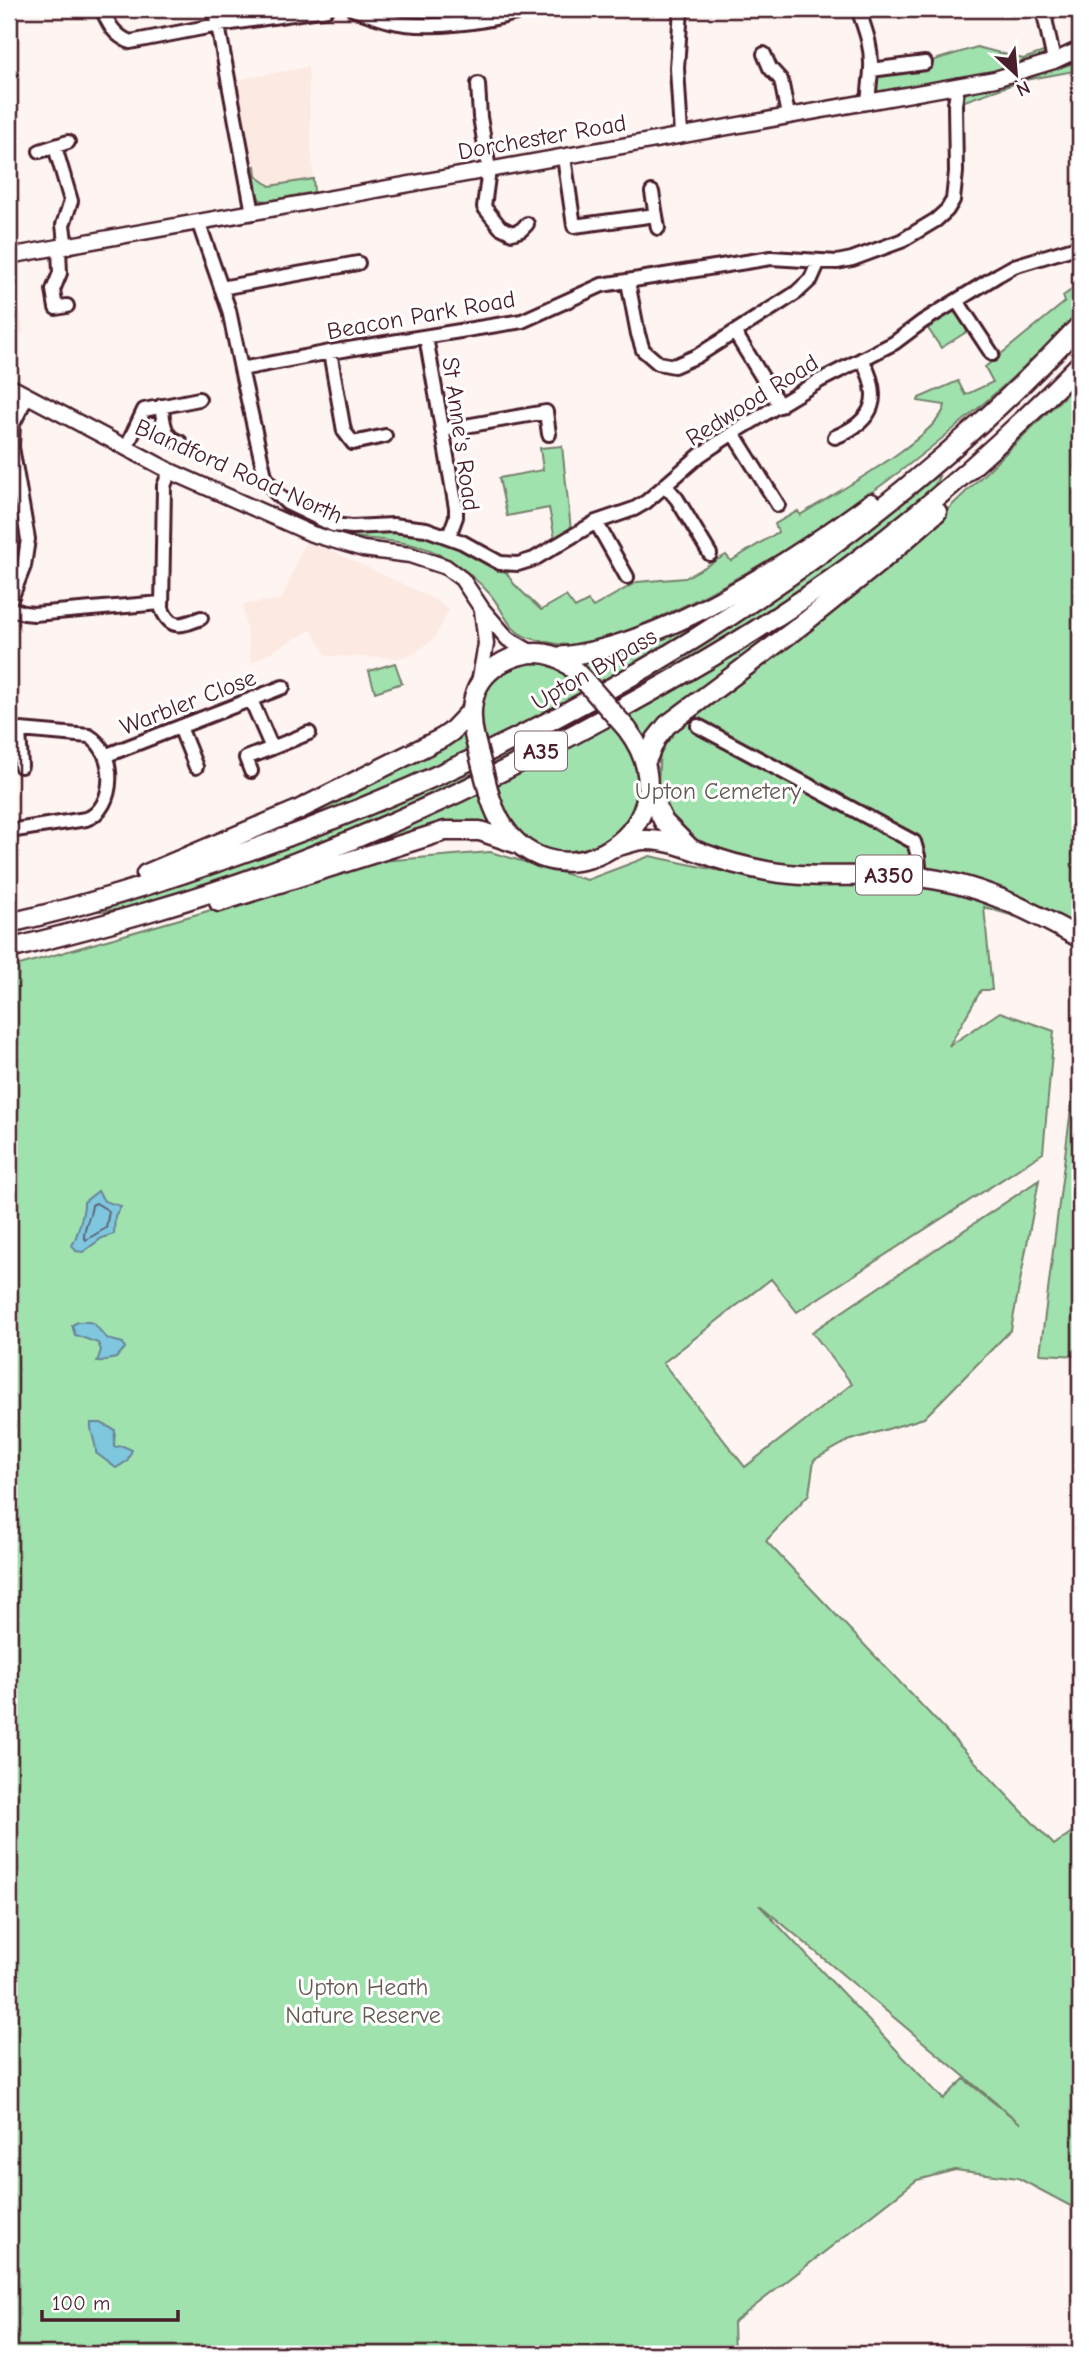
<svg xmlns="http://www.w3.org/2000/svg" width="1089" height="2363" font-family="'Comic Neue',sans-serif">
  <rect width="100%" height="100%" fill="#fef5f2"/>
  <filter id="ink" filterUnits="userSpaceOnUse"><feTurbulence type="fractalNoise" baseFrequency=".0143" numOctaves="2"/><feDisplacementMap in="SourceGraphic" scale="14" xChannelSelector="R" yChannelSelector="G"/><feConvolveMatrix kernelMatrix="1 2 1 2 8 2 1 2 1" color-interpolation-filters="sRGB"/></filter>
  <g filter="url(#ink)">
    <!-- built -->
    <path fill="#fce9e2" d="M 308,67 L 313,179 L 270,186 L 256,176 L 252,156 L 248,156 L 236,80 Z
      M 9,262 L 11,262 L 24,333 L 9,336 Z
      M 306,539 L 390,578 L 436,600 L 449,610 L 434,639 L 415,653 L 400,658 L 327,656 L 311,630 L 251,663 L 243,605 L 282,599 Z"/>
    <!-- green -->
    <path fill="#a0e2ad" stroke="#75806c" stroke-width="2" fill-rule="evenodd" d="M 977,47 L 1023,59 L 1052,49 L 1054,61 L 869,101 L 871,70 L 925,63 Z
      M 1080,59 L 1080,70 L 1025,80 L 959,103 L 964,94 L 1046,70 L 1071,64 Z
      M 255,166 L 256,176 L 270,186 L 313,179 L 314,192 L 268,201 L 260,200 L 255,191 L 250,167 Z
      M 1080,284 L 1080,312 C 965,430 833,531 686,605 C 661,617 635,628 608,638 C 602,640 595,644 588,645 C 570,647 548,643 530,638 C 507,632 504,609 489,593 C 478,580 462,568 448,559 C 415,537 367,541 330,534 L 333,525 L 426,529 L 500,563 L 514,584 L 541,610 L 566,596 L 575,608 L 588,601 L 593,607 L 637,582 L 685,578 L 726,555 L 731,561 L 778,532 L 775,524 L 798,511 L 800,515 C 829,497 941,435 945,405 L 918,401 L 919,398 L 958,381 L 965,395 L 993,382 L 985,367 L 1065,302 L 1063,296 Z
      M 948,310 L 957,313 L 968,331 L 941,348 L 925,324 Z
      M 1080,381 L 1080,931 L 1004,888 L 929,870 L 772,866 L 699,841 L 673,824 L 658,786 L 660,746 L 692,714 L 906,550 Z
      M 562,446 L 571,530 L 555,539 L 549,508 L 507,516 L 499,478 L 543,470 L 540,448 Z
      M 939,476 L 934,488 L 860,548 L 776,608 L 619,703 L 612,696 L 928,478 Z
      M 895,543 L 655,725 L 647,741 L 627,713 Z
      M 769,575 L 711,619 L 601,684 L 577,661 Z
      M 527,662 C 558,662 565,672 586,693 L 486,744 C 473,701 483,676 527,662 Z
      M 395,663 L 402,683 L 375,692 L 369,671 Z
      M 595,704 L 602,713 L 492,770 L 489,759 Z
      M 611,723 L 622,735 L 637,761 L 640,789 L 631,818 L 605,846 L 564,856 L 529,844 L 503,812 L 496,783 Z
      M 465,724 L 471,752 L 286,830 L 185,868 Z
      M 475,768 L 477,777 C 385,820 288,862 190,891 C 157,901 131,911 97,911 L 310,838 L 413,797 Z
      M 480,791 L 492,826 L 278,878 Z
      M 490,852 L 587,880 L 650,856 L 740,875 L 848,885 L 848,878 L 957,888 L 1019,915 L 1017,917 L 984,907 L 992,990 L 981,990 L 949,1046 L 1000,1012 L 1054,1031 L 1043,1153 L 797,1312 L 771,1279 L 663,1363 L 745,1467 L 852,1384 L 812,1332 L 1039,1180 L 1011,1330 L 924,1418 L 848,1441 L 814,1460 L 809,1494 L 766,1541 L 1054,1845 L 1080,1826 L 1080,2211 L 1018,2178 L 955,2170 L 917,2180 L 733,2323 L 734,2354 L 9,2354 L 9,968 L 382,861 ZM 760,1906 L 761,1906 L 1021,2124 L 964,2079 L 943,2099 Z
      M 1080,1037 L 1080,1356 L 1040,1354 Z"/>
    <!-- water -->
    <path fill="#7ec7de" stroke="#698496" stroke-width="2" d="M 98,1191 L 104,1201 L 121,1206 L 115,1216 L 114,1234 L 102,1238 L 83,1252 L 76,1251 L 72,1245 C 76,1240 85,1210 84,1202 Z
      M 78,1322 C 100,1320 94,1328 107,1338 C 111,1341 118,1341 123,1343 L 125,1348 L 116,1358 L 97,1362 L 101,1350 L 98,1343 L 75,1335 L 72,1325 Z
      M 91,1423 L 101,1423 L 115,1430 L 114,1447 L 123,1446 L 132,1450 L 127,1461 L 116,1468 L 96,1453 C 96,1441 90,1434 91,1423 Z"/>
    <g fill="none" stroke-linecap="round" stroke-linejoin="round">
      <!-- shore -->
      <path stroke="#5f6273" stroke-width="2" d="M 96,1203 L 109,1211 L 106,1228 L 86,1240 L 84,1237 C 84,1225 91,1217 92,1205 Z"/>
      <defs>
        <path id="minor" d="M 102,9 C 109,25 114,35 130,42 L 218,25 L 327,9
          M 215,9 L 253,213
          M 353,9 C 370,15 387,22 405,24 C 445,28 492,21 530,9
          M 681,9 L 677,68 L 681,135
          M 858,9 C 865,29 872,46 871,68 C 871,79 868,90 869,101
          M 1043,9 L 1054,61
          M 764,54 L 770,68 L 781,80 L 788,115
          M 871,70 L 925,63
          M 478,84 L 480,117 L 489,169 L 484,207 L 500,227 L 512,233 L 521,230 L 527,224
          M 55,147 L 71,201 L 63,225 L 66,248
          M 40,151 L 68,142
          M 564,157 L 574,226 L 656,215
          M 652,192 L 658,228
          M 199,224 L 229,310 L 241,369 L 330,352 L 522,321 L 602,285 L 771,258 L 837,262 L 852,259 L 901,241 L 936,220 L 947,210 L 953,200 L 956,172 L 955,104 L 958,85
          M 59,249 L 60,273 L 53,290 L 56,308 L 67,306
          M 628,282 L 638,334 L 643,350 L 658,363 L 674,366 L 697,356 L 796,293 L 811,279 L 819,261
          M 221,288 L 358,263
          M 957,301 L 992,354
          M 735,333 L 780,406
          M 426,337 L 456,508 L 456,517 L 449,536
          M 330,352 L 344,431 L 353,443 L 385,436
          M 241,369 L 265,476 L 275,492 L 287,503 L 333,525 L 352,527 L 393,525 L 426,529 L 462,542 L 500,563 L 518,564 L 534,559 L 596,522 L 634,509 L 646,502 L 700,455 L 733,433 L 819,381 L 894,343 L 922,322 L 998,275 L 1014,266 L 1080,246
          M 161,406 C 164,421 163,438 180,442
          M 442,430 L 546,412 L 549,434
          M 733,433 L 778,505
          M 835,437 C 876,420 882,397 862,359
          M 126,448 L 144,410 L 199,399
          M 170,471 L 164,486 L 162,609 C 171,631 183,625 201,618
          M 665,485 L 677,499 L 710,554
          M 596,522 L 627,577
          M 9,604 L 24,566 L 28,539 L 12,447 L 13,424 L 27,396
          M 9,608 L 24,613 L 34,614 L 161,603
          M 251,700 L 272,748 L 309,733
          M 698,726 L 914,842 L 918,856 L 920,877
          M 180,727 L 196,767
          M 9,729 L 89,736 C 117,752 116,809 86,819 L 9,831
          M 19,730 L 21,766
          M 107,755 L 283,687
          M 251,771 L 246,758 L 272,748"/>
        <path id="major" d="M 9,256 L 995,79 L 1054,61 L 1080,49
          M 9,386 L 170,471 L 312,534 L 363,549 L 410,555 L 446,567 L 462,579 L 482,609 L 508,639 L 532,653
          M 479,683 L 486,644 L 482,610"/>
        <path id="highway" d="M 555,657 C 658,649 788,564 871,503
          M 475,739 C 471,723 470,707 476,691 C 487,663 526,646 554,656 C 566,661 575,670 584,680
          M 645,763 L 656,739 L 667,725 L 800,626 L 881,561 L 937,512
          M 649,792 L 664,822 L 689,847
          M 490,797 C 532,929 707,835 627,729
          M 612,848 C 622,845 633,841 643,840 C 665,839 685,847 705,854 C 725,862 746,867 767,871 C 816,880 867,873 916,877 C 976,882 1029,910 1080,938
          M 146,874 L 298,810 L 442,738 L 451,732 L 471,711
          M 219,902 L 445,831 L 480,831 L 518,844
          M 9,923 C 90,905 170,879 248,851 C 561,741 852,568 1080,325
          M 9,949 C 105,925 201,899 294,863 C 401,822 504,773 604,718 C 660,687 716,656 770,621 C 884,548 986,460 1080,364"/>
      </defs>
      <!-- minor casing -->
      <use href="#minor" stroke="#4a1f2b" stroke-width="18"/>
      <!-- major casing -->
      <use href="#major" stroke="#4a1f2b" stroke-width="19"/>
      <!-- highway casing -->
      <use href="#highway" stroke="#4a1f2b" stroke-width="23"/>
      <!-- minor -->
      <use href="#minor" stroke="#fff" stroke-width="12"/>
      <!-- major -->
      <use href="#major" stroke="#fff" stroke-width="14"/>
      <!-- highway -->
      <use href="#highway" stroke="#fff" stroke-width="18"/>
      <defs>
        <path id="highway-bridge" d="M 584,680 L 627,729
          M 475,739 L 490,797"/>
      </defs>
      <!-- highway-bridge casing -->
      <use href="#highway-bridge" stroke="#4a1f2b" stroke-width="23" stroke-linecap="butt"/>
      <!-- highway-bridge -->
      <use href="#highway-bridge" stroke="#fff" stroke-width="18"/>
    </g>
  </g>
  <g text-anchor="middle" stroke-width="6" stroke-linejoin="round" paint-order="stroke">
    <!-- shield labels -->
    <g fill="#fff" stroke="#80626b" stroke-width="2">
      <rect x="515" y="731.5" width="52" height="39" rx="5"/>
      <rect x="856" y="855.5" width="66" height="39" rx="5"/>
    </g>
    <g font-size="23" font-weight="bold" fill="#4a1f2b">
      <text x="541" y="759">A35</text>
      <text x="889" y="883">A350</text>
    </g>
    <!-- street labels -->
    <g font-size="24" fill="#4a1f2b" stroke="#fff">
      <text transform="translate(542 137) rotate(-10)" y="8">Dorchester Road</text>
      <text transform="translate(421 315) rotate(-10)" y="8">Beacon Park Road</text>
      <text transform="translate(752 400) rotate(-32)" y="8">Redwood Road</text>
      <text transform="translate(461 434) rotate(82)" y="8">St Anne's Road</text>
      <text transform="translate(239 471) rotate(24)" y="8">Blandford Road North</text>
      <text transform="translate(594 669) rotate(-30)" y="8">Upton Bypass</text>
      <text transform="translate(188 702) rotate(-21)" y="8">Warbler Close</text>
    </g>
    <!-- park labels -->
    <g font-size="24" fill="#645a52" stroke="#fff">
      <text x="718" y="799">Upton Cemetery</text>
      <text x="363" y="1995">Upton Heath<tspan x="363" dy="28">Nature Reserve</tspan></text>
    </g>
  </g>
  <!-- margin -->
  <rect width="1089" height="2363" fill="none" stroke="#fff" stroke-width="35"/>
  <rect x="18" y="18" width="1054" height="2328" fill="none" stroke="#4a1f2b" stroke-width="2.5" filter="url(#ink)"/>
  <!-- north arrow -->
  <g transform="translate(1016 74) rotate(154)" stroke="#ffffff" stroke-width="5" paint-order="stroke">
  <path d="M0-5L12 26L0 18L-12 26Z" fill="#4a1f2b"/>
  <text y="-10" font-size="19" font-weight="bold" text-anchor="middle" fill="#4a1f2b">N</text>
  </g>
  <!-- scale -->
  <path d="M42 2310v10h136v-10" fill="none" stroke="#4a1f2b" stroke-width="3.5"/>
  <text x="52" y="2310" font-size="21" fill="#4a1f2b" stroke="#ffffff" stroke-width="5" paint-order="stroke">100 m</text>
</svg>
